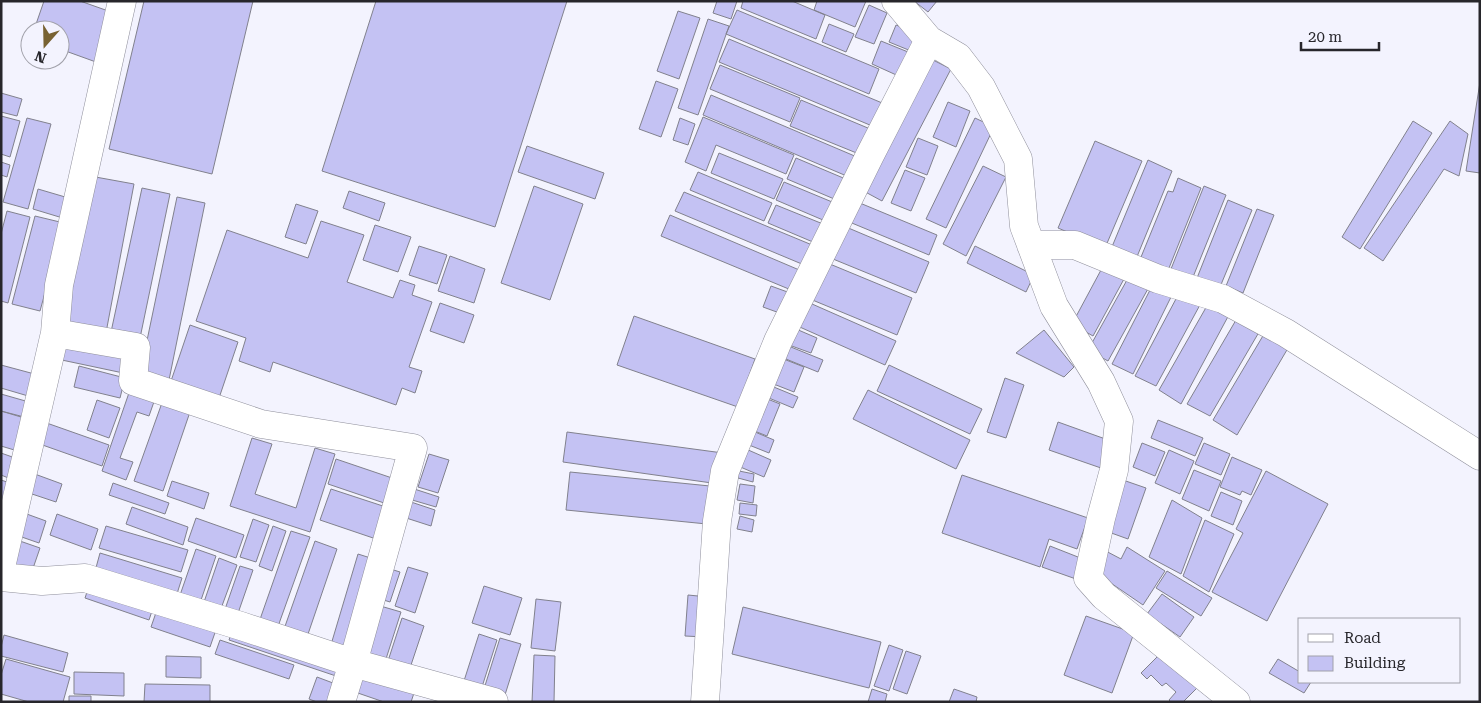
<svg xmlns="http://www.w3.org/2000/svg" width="1481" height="703" font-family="'Roboto Serif',serif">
  <rect width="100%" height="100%" fill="#f3f3fe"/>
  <!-- building -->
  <path fill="#c4c2f3" stroke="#81818d" d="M 44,1 L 80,1 L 114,13 L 96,62 L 60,49 L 60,30 L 34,30 Z
    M 144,1 L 253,1 L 212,174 L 109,149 Z
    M 376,1 L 567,1 L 495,227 L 322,171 Z
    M 717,1 L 737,1 L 731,19 L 713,13 Z
    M 743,1 L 792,1 L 825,15 L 816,39 L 741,8 Z
    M 817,1 L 866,1 L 855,27 L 814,10 Z
    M 914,1 L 937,1 L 928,12 Z
    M 869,5 L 887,13 L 874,44 L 855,37 Z
    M 737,10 L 879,69 L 869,94 L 726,34 Z
    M 678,11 L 700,18 L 679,79 L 657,71 Z
    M 708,19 L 729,26 L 698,115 L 678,108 Z
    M 829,24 L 854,34 L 846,52 L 822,42 Z
    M 896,25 L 918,33 L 911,51 L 889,42 Z
    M 729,39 L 887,105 L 877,128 L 719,62 Z
    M 881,41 L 913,54 L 903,78 L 872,64 Z
    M 927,57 L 951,69 L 882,201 L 858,188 Z
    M 720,65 L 800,98 L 790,122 L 710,89 Z
    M 656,81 L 678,89 L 661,137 L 639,129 Z
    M 1480,82 L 1480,173 L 1466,171 Z
    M 1,93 L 22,99 L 17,116 L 1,112 Z
    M 711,95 L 857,157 L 849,177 L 703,115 Z
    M 801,100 L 875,131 L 864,156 L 790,126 Z
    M 948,102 L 970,111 L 956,147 L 933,137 Z
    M 1,116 L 20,121 L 10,157 L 1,154 Z
    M 703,117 L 794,155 L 786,174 L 716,145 L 706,171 L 685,162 Z
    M 27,118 L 51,124 L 28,209 L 3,202 Z
    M 680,118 L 695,124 L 688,145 L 673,140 Z
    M 975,118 L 994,127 L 946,228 L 926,219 Z
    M 1413,121 L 1432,133 L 1360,249 L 1342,237 Z
    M 1450,121 L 1468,134 L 1459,176 L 1444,169 L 1383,261 L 1364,248 Z
    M 918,138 L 938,146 L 927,175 L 906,167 Z
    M 1095,141 L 1142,161 L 1105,248 L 1058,228 Z
    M 527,146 L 604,173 L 595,199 L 518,172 Z
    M 719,153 L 783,179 L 774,199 L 711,173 Z
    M 796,158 L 848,180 L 839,201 L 787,179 Z
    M 1148,160 L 1172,171 L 1134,264 L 1109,254 Z
    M 1,162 L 10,165 L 7,177 L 1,175 Z
    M 983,166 L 1006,177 L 966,256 L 943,244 Z
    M 905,170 L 925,178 L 911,211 L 891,203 Z
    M 698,172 L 772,203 L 764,221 L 690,190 Z
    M 90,176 L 134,184 L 105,338 L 61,330 Z
    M 1178,178 L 1201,188 L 1167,273 L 1139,262 L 1168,191 L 1173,192 Z
    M 784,182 L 837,204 L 830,223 L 776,200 Z
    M 534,186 L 583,204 L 550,300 L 501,283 Z
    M 1204,186 L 1226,195 L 1191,282 L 1169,274 Z
    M 142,188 L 170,194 L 140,338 L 111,332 Z
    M 38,189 L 72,199 L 66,219 L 33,209 Z
    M 349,191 L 385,203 L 379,221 L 343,208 Z
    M 684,192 L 817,247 L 809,267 L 675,211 Z
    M 177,197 L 205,203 L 169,380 L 140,374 Z
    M 1228,200 L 1252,210 L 1220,287 L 1197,278 Z
    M 855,201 L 937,235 L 929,255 L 847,221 Z
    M 296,204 L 318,211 L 306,244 L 285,237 Z
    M 776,205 L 828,226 L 820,245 L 768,223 Z
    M 1257,209 L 1274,215 L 1243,293 L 1226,286 Z
    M 7,211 L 30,217 L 8,303 L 1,301 L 1,234 Z
    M 670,215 L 804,272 L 796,292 L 661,236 Z
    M 35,216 L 64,223 L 40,311 L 12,304 Z
    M 321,221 L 364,235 L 347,282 L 393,298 L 400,280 L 415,285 L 412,295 L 432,302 L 409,367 L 422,371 L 415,393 L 402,388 L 396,405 L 273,362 L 270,372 L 239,361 L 246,338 L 196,321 L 227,230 L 308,258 Z
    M 375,225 L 411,237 L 398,272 L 363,260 Z
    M 846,227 L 929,262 L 916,293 L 833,259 Z
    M 419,246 L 447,255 L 437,284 L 409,275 Z
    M 975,246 L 1034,275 L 1026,292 L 967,263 Z
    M 450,256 L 485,269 L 474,303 L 438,291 Z
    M 825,262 L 912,298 L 897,335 L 810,299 Z
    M 1101,270 L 1124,279 L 1093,336 L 1072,324 Z
    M 1127,280 L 1149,287 L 1108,361 L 1088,350 Z
    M 771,286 L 793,294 L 785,315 L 763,307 Z
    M 1150,290 L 1172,295 L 1133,374 L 1112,364 Z
    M 1177,297 L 1201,303 L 1156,386 L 1135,376 Z
    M 803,300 L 896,341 L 885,365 L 793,324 Z
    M 440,303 L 474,315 L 464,343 L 430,331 Z
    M 1208,304 L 1231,311 L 1181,404 L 1159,390 Z
    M 634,316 L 755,359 L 738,407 L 617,365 Z
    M 1236,320 L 1262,327 L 1210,416 L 1187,404 Z
    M 190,325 L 238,342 L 217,404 L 169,387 Z
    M 796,329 L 817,338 L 811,353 L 789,345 Z
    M 1267,329 L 1291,343 L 1237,435 L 1213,420 Z
    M 1044,330 L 1074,367 L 1064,377 L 1016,353 Z
    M 61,340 L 132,354 L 128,374 L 57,359 Z
    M 786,345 L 823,360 L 818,372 L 781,357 Z
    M 781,358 L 804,367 L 794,392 L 771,383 Z
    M 1,365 L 42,376 L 35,398 L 1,388 Z
    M 889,365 L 982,409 L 970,434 L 877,391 Z
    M 79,366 L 125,378 L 120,398 L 74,387 Z
    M 1005,378 L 1024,385 L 1006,438 L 987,432 Z
    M 769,385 L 798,397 L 793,408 L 764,396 Z
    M 131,387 L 156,396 L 149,416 L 137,412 L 120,458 L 133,462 L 126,480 L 102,471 Z
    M 868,390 L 970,440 L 956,469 L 853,419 Z
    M 1,394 L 36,404 L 32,419 L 1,411 Z
    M 765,398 L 780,404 L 767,436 L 752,430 Z
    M 97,400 L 120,408 L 109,438 L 87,430 Z
    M 163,400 L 191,409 L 163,491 L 134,481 Z
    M 1,411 L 31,420 L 21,452 L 1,446 Z
    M 1158,420 L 1203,438 L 1195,456 L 1151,438 Z
    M 41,421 L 109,445 L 102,466 L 34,442 Z
    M 1058,422 L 1111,441 L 1101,468 L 1049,450 Z
    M 567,432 L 723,453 L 719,484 L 563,462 Z
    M 755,432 L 774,440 L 769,453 L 749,445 Z
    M 252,438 L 272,444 L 255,494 L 296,508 L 315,448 L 335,454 L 310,532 L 230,506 Z
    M 1142,443 L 1165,452 L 1155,476 L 1133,467 Z
    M 1204,443 L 1230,454 L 1221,475 L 1195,464 Z
    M 746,449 L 771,460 L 764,477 L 738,466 Z
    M 1169,450 L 1194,461 L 1180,494 L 1155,483 Z
    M 1,453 L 18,459 L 11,479 L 1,475 Z
    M 429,454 L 449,460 L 438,493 L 418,487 Z
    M 1232,457 L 1262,470 L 1251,495 L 1242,491 L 1240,495 L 1220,487 Z
    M 336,459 L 398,480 L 390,505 L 328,484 Z
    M 1194,470 L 1221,481 L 1209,511 L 1182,499 Z
    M 739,471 L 754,474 L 753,482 L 738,478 Z
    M 1266,471 L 1328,504 L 1267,621 L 1212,592 L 1243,533 L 1236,529 Z
    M 570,472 L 720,487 L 717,525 L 566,510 Z
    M 32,473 L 62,484 L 56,502 L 26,492 Z
    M 962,475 L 1088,518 L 1077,549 L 1049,539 L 1040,567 L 942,533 Z
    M 1120,479 L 1146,488 L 1128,539 L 1103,530 Z
    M 1,480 L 13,484 L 7,503 L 1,501 Z
    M 172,481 L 209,493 L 204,509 L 167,496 Z
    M 113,483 L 169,503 L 165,514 L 109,495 Z
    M 740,484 L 755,486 L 753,503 L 737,500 Z
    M 405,486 L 439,497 L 436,507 L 402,497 Z
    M 331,489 L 392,509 L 382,541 L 320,520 Z
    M 1221,492 L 1242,501 L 1233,525 L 1211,516 Z
    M 405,500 L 435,510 L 431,526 L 400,516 Z
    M 1172,500 L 1202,518 L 1181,574 L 1149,557 Z
    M 740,503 L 757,505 L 756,516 L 739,514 Z
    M 132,507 L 188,527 L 183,545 L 126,524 Z
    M 24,513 L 46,521 L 39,543 L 16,535 Z
    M 57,514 L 98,529 L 91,550 L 50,535 Z
    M 740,516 L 754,520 L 752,532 L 737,529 Z
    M 196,518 L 244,535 L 236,558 L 188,541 Z
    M 253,519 L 269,525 L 256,562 L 240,557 Z
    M 1205,520 L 1234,534 L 1209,592 L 1183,576 Z
    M 106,526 L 188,550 L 181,572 L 99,548 Z
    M 273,526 L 286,531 L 272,571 L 259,566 Z
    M 291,531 L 310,537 L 276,632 L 258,625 Z
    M 17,540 L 40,548 L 30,577 L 7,569 Z
    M 315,541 L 337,549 L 306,640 L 283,632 Z
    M 1050,546 L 1083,559 L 1076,579 L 1042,567 Z
    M 1127,547 L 1165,571 L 1143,605 L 1102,577 L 1102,549 L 1121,559 Z
    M 196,549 L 216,556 L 199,606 L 179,598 Z
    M 100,553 L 182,578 L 175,600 L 94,575 Z
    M 358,554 L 380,561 L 352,655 L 330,648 Z
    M 219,558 L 237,565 L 219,614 L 202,608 Z
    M 240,566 L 253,570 L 236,619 L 223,615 Z
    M 384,567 L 400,572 L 390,602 L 374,597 Z
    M 408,567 L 428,573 L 415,613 L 395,606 Z
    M 1167,571 L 1212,598 L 1201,616 L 1156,588 Z
    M 90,583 L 154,605 L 149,620 L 85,598 Z
    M 484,586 L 522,598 L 510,635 L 472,623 Z
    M 1162,594 L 1194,617 L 1180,637 L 1147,614 Z
    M 688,595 L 708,597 L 705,637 L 685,636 Z
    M 536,599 L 561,602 L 555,651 L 531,648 Z
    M 159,604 L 218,624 L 210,647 L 151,627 Z
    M 377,605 L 401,612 L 385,662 L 361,654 Z
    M 743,607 L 881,642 L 869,688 L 732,654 Z
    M 1086,616 L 1134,633 L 1112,693 L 1064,675 Z
    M 402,618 L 424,626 L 409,671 L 387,664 Z
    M 233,628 L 343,666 L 339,677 L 229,640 Z
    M 479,634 L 497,640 L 481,690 L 463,684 Z
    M 4,635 L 68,653 L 63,672 L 1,656 L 1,647 Z
    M 500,638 L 521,644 L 504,698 L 483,692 Z
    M 220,640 L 294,665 L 289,679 L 215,654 Z
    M 889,645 L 903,650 L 889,691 L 874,686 Z
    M 1164,650 L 1199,686 L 1183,702 L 1171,702 L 1169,700 L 1176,692 L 1166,683 L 1162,686 L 1151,675 L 1147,679 L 1141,673 Z
    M 906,651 L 921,656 L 907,694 L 893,689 Z
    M 534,655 L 555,656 L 554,702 L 532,702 Z
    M 166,656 L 201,657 L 201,678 L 166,677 Z
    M 6,659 L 70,677 L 63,702 L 29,702 L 1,694 L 1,675 Z
    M 1278,659 L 1300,672 L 1300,682 L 1311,682 L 1304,693 L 1269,673 Z
    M 359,668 L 416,687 L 411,702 L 384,702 L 352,691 Z
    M 74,672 L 124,673 L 124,696 L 74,694 Z
    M 317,677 L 341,686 L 336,702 L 317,702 L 309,699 Z
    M 145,684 L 210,685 L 210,702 L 144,702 Z
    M 872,689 L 887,694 L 885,702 L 868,702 Z
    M 954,689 L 977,697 L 976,702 L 949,702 Z
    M 69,696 L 91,696 L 91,702 L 69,702 Z"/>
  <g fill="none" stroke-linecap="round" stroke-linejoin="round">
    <defs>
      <path id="street" d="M 896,1 L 929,40 L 958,57 L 981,87 L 1018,159 L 1024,226 L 1054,306 L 1101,382 L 1119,421 L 1114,470 L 1101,518 L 1088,578 L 1104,596 L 1236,702
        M 1031,245 L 1075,245 L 1158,279 L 1223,299 L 1286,333 L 1480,456
        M 55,333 L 136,347 L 133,381 L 261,424 L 413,448 L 353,663 L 341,702
        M 1,567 L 55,333 L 59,285 L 122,1
        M 1,577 L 42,581 L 85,578 L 241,626 L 353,663 L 494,702
        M 705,702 L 717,521 L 725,471 L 778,341 L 870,155 L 929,40"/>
    </defs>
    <!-- street casing -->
    <use href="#street" stroke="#8f8f9b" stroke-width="29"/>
    <!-- street -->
    <use href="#street" stroke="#fff" stroke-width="28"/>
  </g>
  <!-- border -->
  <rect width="1481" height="703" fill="none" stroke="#27262b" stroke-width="5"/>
  <!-- legend -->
  <rect x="1298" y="618" width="162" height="65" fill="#f3f3fe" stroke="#a1a1aa"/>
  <rect x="1308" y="634" width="25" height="8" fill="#ffffff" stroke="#a1a1aa"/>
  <text x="1344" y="643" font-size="15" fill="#27262b">Road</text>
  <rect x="1308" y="656" width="25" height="15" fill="#c4c2f3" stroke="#a1a1aa"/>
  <text x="1344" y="668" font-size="15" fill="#27262b">Building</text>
  <!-- north arrow -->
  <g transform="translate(45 45) rotate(200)"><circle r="24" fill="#f3f3fe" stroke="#a1a1aa"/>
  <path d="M0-4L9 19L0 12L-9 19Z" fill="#786232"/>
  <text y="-8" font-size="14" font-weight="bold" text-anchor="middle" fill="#27262b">N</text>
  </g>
  <!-- scale -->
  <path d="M1301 42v8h78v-8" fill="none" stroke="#27262b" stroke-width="2.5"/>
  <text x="1308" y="42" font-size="15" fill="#27262b" stroke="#f3f3fe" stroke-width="4" paint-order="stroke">20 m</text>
</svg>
